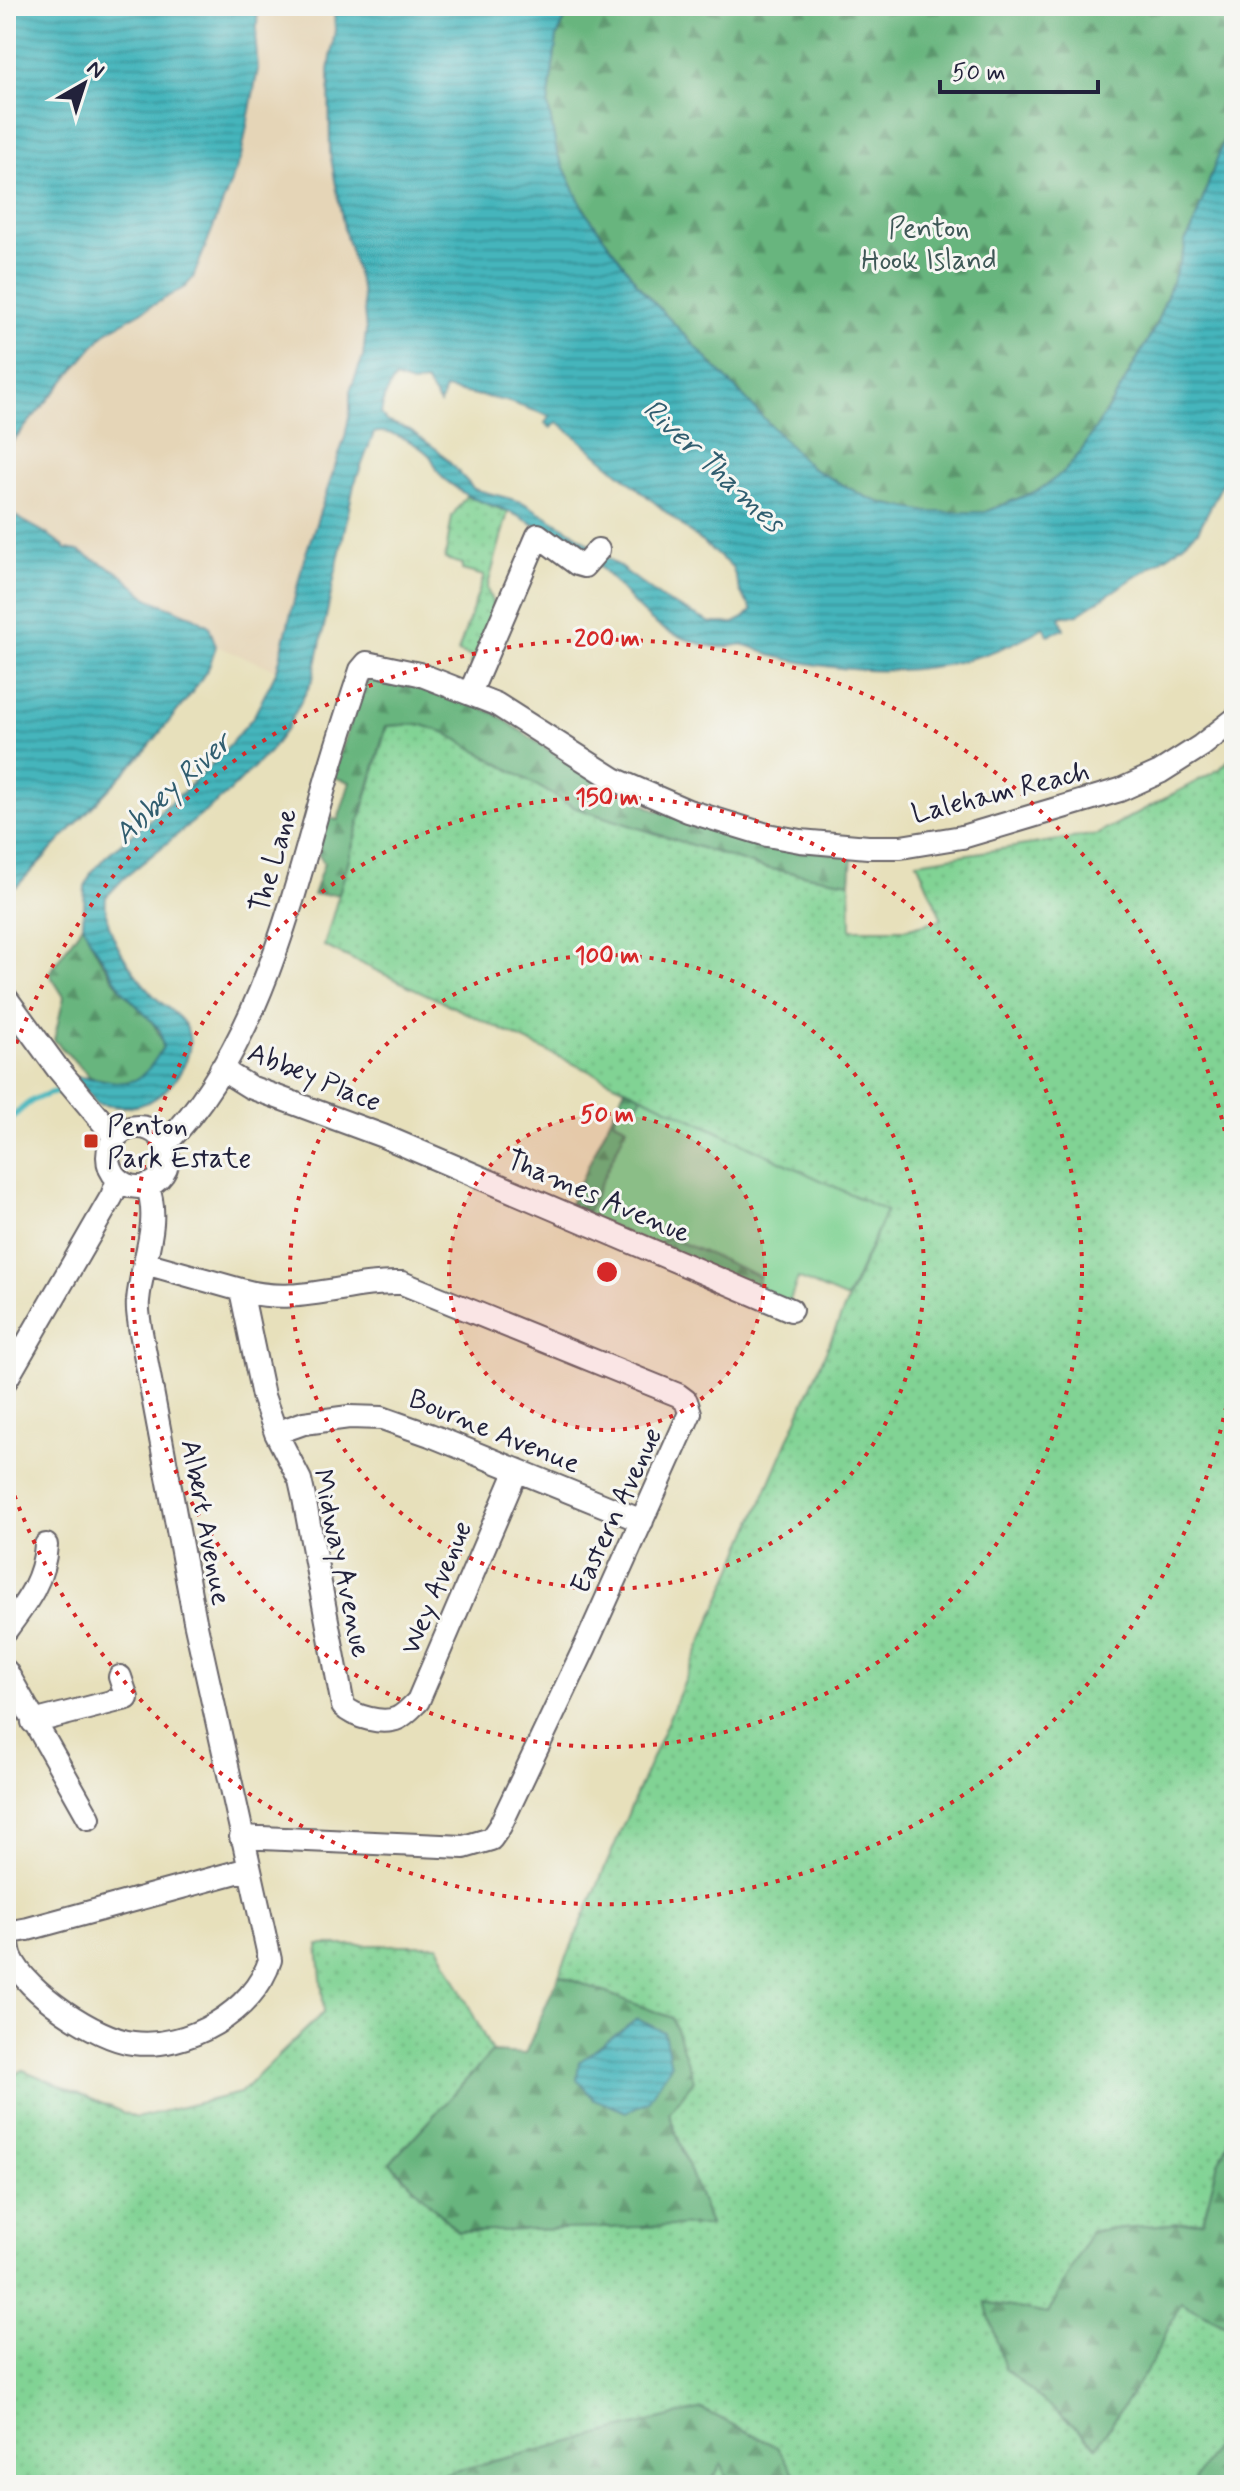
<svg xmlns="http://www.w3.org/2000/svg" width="1240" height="2491" font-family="Mynerve,sans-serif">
  <defs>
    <pattern id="grass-dots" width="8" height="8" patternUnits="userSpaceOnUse" patternTransform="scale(2)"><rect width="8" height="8" fill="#81d394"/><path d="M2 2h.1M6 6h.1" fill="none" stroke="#6fb580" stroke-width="1.8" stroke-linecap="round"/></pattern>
    <pattern id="forest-firs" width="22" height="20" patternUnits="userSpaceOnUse" patternTransform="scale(2)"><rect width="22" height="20" fill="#68b57e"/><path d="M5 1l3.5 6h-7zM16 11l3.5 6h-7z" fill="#559368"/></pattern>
    <pattern id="water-rules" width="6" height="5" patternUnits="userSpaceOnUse" patternTransform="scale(2)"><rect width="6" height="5" fill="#45b5bc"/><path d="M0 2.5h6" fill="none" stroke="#39939a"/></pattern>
  </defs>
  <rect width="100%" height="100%" fill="#f6f6f2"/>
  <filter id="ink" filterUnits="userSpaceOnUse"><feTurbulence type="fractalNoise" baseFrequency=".0125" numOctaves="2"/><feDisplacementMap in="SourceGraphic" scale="16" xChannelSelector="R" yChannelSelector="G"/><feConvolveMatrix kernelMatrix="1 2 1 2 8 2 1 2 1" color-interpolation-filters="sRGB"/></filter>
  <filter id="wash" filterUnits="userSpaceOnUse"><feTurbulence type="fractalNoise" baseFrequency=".006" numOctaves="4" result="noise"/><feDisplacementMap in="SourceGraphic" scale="32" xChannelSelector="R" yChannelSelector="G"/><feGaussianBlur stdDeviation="1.8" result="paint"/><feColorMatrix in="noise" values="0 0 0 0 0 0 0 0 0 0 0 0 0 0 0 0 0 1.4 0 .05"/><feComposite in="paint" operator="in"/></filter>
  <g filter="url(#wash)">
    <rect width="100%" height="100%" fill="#e7e0bb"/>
    <!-- built -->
    <path fill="#e5d5b7" d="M 258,6 L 341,6 L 341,8 L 334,9 L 335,30 L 329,71 L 330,153 L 344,229 L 362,291 L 366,331 L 363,357 L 350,391 L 350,411 L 345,437 L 304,559 L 277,670 L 216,646 L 209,626 L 194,617 L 149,599 L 118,572 L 78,551 L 66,549 L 56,539 L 20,520 L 6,510 L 6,449 L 106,332 L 185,287 L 193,278 L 241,157 L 258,69 L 256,45 Z"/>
    <!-- grass -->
    <path fill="url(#grass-dots)" stroke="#527a68" stroke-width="2" d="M 466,496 L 508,512 L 487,589 L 495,609 L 474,665 L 470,664 L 472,657 L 458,652 L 484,576 L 462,570 L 463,564 L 445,559 L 452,516 Z
      M 419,724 L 444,732 L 576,808 L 764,868 L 850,882 L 851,929 L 906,929 L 942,919 L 917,862 L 1098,834 L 1220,769 L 1234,754 L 1234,2136 L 1218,2163 L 1203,2221 L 1091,2231 L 1048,2314 L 986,2303 L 1096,2446 L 1152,2362 L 1181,2302 L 1234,2329 L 1234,2414 L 1192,2485 L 6,2485 L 6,2081 L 23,2070 L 136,2118 L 240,2093 L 324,2012 L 318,1945 L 438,1945 L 492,2052 L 390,2163 L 458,2232 L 710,2224 L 669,2113 L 672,2018 L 559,1975 L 886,1211 L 324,946 L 387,726 Z"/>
    <!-- forest -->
    <path fill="url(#forest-firs)" stroke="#456c5c" stroke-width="2" d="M 574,6 L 1234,6 L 1234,110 L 1192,230 L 1185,241 L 1185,248 L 1155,327 L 1121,388 L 1080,453 L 1064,472 L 1039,490 L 985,512 L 927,512 L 882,503 L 866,497 L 811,468 L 642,290 L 583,208 L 557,153 L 548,105 L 557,37 L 567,14 Z
      M 375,675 L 415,681 L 496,714 L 572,766 L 655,810 L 777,845 L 852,857 L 850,882 L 764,868 L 576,808 L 444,732 L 419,724 L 386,726 L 339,894 L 313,895 L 324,863 L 318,854 L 325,817 L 338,820 L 350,782 L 333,777 L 360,690 Z
      M 83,924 C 93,948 106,971 123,991 C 139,1011 158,1020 163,1047 L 150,1070 L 140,1079 L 120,1083 L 90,1077 L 54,1040 L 64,997 L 49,973 Z
      M 625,1088 L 642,1096 L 635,1110 L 621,1105 L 614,1120 L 627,1127 L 586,1215 L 568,1208 Z
      M 668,1237 L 760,1276 L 756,1288 L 654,1246 Z
      M 559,1975 L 672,2018 L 694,2080 L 669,2113 L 710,2225 L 458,2232 L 390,2163 L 492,2052 L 525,2054 Z
      M 1234,2132 L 1234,2329 L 1181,2302 L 1152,2362 L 1097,2446 L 1005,2369 L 985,2302 L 1048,2314 L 1091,2231 L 1203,2221 L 1218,2163 Z
      M 702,2409 L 777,2447 L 802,2485 L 728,2485 L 722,2464 L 708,2485 L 399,2485 Z
      M 1234,2414 L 1234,2485 L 1192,2485 Z"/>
    <!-- park -->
    <path fill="#81d394" stroke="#527a68" stroke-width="2" d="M 642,1096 L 886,1211 L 847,1299 L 798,1278 L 789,1303 L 756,1288 L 759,1276 L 669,1237 L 654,1246 L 586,1215 L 627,1127 L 613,1120 L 621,1104 L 635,1110 Z"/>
    <!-- water -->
    <path fill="url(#water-rules)" stroke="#346c7c" stroke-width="2" fill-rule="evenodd" d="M 6,6 L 258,6 L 256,45 L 258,69 L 241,157 L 193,278 L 185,287 L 106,332 L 6,449 Z
      M 341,6 L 574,6 L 567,14 L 557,37 L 548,105 L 557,153 L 583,208 L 642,290 L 811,468 L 866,497 L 882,503 L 927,512 L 985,512 L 1039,490 L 1064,472 L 1080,453 L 1121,388 L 1155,327 L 1185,248 L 1185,241 L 1192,230 L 1234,110 L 1234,461 L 1198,531 L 1172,553 L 1078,614 L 1060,617 L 1064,629 L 1048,635 L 1044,627 C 958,678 868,679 773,656 C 763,653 755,647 745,645 C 739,643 734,647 727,647 C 710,649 678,637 663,629 C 631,609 615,575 584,554 C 562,538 534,524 510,512 C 491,503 471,501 455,487 C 451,484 444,480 441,476 C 436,470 434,460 429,455 C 418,444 389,428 374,433 L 354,485 L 313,679 L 287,728 L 269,752 L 227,794 L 124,878 L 106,897 C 102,931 131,971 153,995 C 162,1005 182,1016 187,1029 C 199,1059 167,1098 140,1105 C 125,1109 111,1106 97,1104 L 74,1077 C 123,1078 133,1100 163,1047 L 160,1030 L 123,991 L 88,936 L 83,924 L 85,887 L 91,873 L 106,856 L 183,792 L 219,757 L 254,716 L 277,670 L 304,559 L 345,437 L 350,411 L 350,391 L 363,357 L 366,331 L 362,291 L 344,229 L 330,153 L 329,71 L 335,30 L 334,9 ZM 395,378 L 412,384 L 426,382 L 440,404 L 445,389 L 506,401 L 550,416 L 545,423 L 551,428 L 558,422 L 732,567 L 741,593 L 752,610 L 744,618 L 734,623 L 711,623 L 664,600 L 573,532 L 522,502 L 474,489 L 439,451 L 410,430 L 386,421 L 381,414 L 384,398 Z
      M 6,510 C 25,524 50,532 66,549 L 78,551 L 118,572 L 149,599 L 194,617 L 209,626 L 216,646 L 209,667 L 192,693 L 146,750 L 17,886 L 7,889 Z
      M 637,2019 L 664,2032 L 671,2065 L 648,2101 L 626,2112 L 594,2099 L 577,2080 L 579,2062 Z"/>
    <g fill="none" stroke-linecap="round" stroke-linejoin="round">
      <!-- stream -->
      <path stroke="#45b5bc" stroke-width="6" d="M 6,1124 C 28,1101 37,1094 69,1090"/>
    </g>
  </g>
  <g filter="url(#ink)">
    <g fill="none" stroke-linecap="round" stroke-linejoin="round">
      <defs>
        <path id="minor" d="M 470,693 L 538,535 L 577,564 L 584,566 L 598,550
          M 6,998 L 58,1069 L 115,1137
          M 221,1069 L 250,1087 L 383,1136 L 791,1310
          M108 1157a30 30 0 1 1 60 0a30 30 0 1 1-60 0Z
          M 166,1143 C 255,1053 290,910 323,792 C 334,751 348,710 361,670 L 367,663 L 419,674 L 496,704 L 614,779 L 688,811 L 767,835 L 800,841 L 868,847 L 901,847 L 962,837 L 1120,790 L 1160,772 L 1201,746 L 1234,720
          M 145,1263 L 241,1290 L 263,1396 L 276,1433 L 300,1480 L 304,1498 L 343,1706 C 354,1717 383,1725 398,1718 C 406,1714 412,1707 418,1701 L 517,1470
          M 241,1290 C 299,1307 345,1281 402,1283 L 678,1395 L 686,1401 L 690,1413 L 585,1647 L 500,1826 L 491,1839 L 464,1847 L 241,1837
          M 6,1380 L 112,1196 L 118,1180
          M 276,1433 L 304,1423 L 349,1417 L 382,1418 L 430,1435 L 642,1521
          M 6,1630 C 27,1602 44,1580 46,1545
          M 6,1671 L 89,1818
          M 33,1722 L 127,1698 L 120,1677
          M 6,1933 L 28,1929 L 248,1869
          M 7,1933 C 8,1941 8,1950 11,1957 C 25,1991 97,2039 133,2043 C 186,2050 254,2012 270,1960 L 195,1621 L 140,1327 C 139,1318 137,1309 138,1301 C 141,1263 162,1223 147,1185"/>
      </defs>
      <!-- minor casing -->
      <use href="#minor" stroke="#676468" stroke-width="26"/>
      <!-- minor -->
      <use href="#minor" stroke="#fff" stroke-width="22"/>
    </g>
  </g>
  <!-- distance rings -->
  <circle cx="607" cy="1272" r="158" fill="#d62828" fill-opacity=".12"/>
  <g fill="none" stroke="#d62828" stroke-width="4" stroke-dasharray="4 8">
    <circle cx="607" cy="1272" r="158"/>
    <circle cx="607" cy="1272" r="317"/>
    <circle cx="607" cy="1272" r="475"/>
    <path d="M1233 1371A634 634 0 0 1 8 1478M8 1066A634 634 0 0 1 1233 1173"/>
  </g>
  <!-- markers -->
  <rect fill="#c8321e" stroke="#f6f6f2" stroke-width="3" x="83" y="1133" width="16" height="16" rx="4"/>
  <g text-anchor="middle" stroke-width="6" stroke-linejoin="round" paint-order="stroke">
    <!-- park labels -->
    <g font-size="28" fill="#3e5756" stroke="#f6f6f2">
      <text x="929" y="237">Penton<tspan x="929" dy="32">Hook Island</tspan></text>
    </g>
    <!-- street labels -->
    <g font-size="28" fill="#22223b" stroke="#f6f6f2">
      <text transform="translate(1000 791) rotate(-14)" y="10">Laleham Reach</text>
      <text transform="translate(272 860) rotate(-74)" y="10">The Lane</text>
      <text transform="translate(315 1076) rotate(22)" y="10">Abbey Place</text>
      <text transform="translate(599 1195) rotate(23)" y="10">Thames Avenue</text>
      <text transform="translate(495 1430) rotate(22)" y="10">Bourne Avenue</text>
      <text transform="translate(615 1510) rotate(-65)" y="10">Eastern Avenue</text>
      <text transform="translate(207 1522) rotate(79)" y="10">Albert Avenue</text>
      <text transform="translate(343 1563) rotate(78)" y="10">Midway Avenue</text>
      <text transform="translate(435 1587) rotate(-67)" y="10">Wey Avenue</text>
    </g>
    <!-- poi labels -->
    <g font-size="28" fill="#22223b" stroke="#f6f6f2" text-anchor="start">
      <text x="107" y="1135">Penton<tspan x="107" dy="32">Park Estate</tspan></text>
    </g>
    <!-- water labels -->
    <g font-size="30" font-style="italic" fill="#305d6f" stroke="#f6f6f2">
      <text transform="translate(714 465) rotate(43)" y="10">River Thames</text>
      <text transform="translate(172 788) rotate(-43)" y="10">Abbey River</text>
    </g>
  </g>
  <circle cx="607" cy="1272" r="12" fill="#d62828" stroke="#f6f6f2" stroke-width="4"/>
  <g font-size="24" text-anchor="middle" font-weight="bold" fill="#d62828" stroke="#f6f6f2" stroke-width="6" stroke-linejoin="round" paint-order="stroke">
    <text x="607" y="646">200 m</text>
    <text x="607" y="805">150 m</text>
    <text x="607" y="963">100 m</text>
    <text x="607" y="1122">50 m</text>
  </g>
  <!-- margin -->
  <rect width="1240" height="2491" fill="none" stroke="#f6f6f2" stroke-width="32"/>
  <!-- north arrow -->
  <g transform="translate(84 84) rotate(39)" stroke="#f6f6f2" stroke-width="6" paint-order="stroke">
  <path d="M0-6L14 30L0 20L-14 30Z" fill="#22223b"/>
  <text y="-12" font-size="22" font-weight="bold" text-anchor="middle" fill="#22223b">N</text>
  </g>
  <!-- scale -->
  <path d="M940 80v12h158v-12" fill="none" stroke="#22223b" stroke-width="4"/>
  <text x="952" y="80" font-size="24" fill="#22223b" stroke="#f6f6f2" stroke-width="6" paint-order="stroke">50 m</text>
</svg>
